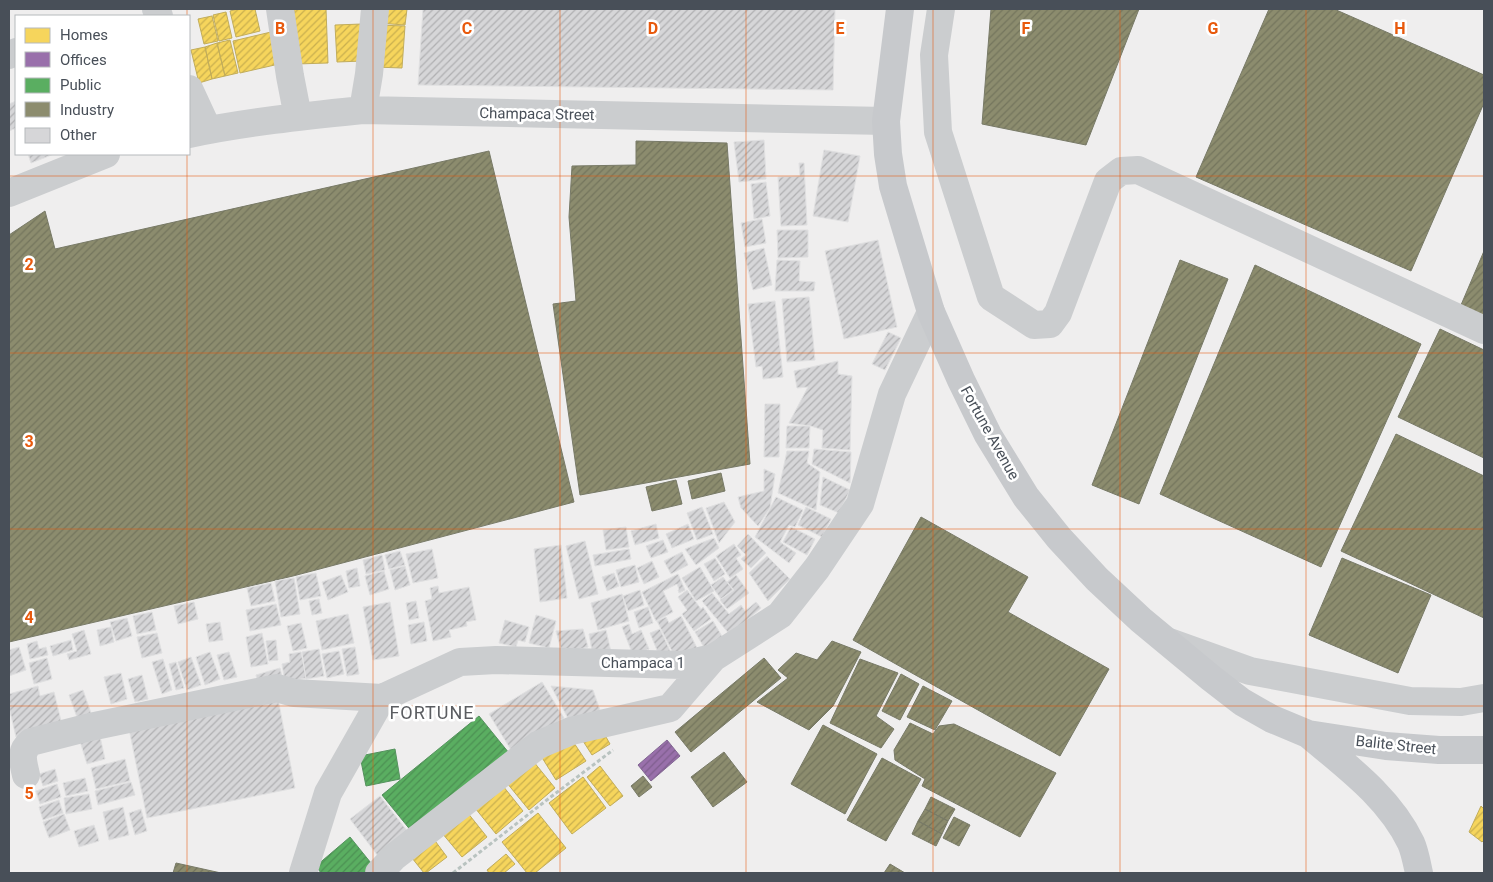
<svg xmlns="http://www.w3.org/2000/svg" width="1493" height="882" font-family="Roboto,sans-serif">
  <defs>
    <pattern id="homes-hatch" width="6" height="6" patternUnits="userSpaceOnUse" patternTransform="scale(1.25)"><rect width="6" height="6" fill="#f6d55c"/><path d="M-1 1l2-2M0 6l6-6M5 7l2-2" fill="none" stroke="#c9af4f"/></pattern>
    <pattern id="offices-hatch" width="6" height="6" patternUnits="userSpaceOnUse" patternTransform="scale(1.25)"><rect width="6" height="6" fill="#9970ab"/><path d="M-1 1l2-2M0 6l6-6M5 7l2-2" fill="none" stroke="#7f5e8e"/></pattern>
    <pattern id="public-hatch" width="6" height="6" patternUnits="userSpaceOnUse" patternTransform="scale(1.25)"><rect width="6" height="6" fill="#5aae61"/><path d="M-1 1l2-2M0 6l6-6M5 7l2-2" fill="none" stroke="#4c9053"/></pattern>
    <pattern id="industry-hatch" width="6" height="6" patternUnits="userSpaceOnUse" patternTransform="scale(1.25)"><rect width="6" height="6" fill="#8c8c6e"/><path d="M-1 1l2-2M0 6l6-6M5 7l2-2" fill="none" stroke="#74755d"/></pattern>
    <pattern id="building-hatch" width="6" height="6" patternUnits="userSpaceOnUse" patternTransform="scale(1.25)"><rect width="6" height="6" fill="#d6d6d8"/><path d="M-1 1l2-2M0 6l6-6M5 7l2-2" fill="none" stroke="#b0b0b2"/></pattern>
  </defs>
  <rect width="100%" height="100%" fill="#efeeee"/>
  <!-- homes -->
  <path fill="url(#homes-hatch)" stroke="#c2ad5b" d="M 238,9 L 255,9 L 260,31 L 236,37 L 230,11 Z
    M 294,9 L 326,9 L 328,63 L 296,64 Z
    M 380,9 L 407,9 L 405,25 L 378,23 Z
    M 226,12 L 232,38 L 219,41 L 213,15 Z
    M 212,16 L 218,41 L 204,44 L 198,19 Z
    M 362,24 L 363,61 L 337,62 L 335,25 Z
    M 378,25 L 405,26 L 402,68 L 375,67 Z
    M 271,32 L 279,64 L 240,73 L 233,41 Z
    M 230,40 L 238,73 L 225,76 L 217,43 Z
    M 217,43 L 225,76 L 212,79 L 205,47 Z
    M 205,47 L 212,79 L 199,83 L 191,50 Z
    M 602,730 L 610,744 L 592,755 L 583,741 Z
    M 570,737 L 586,761 L 556,780 L 541,756 Z
    M 529,756 L 555,788 L 529,810 L 502,777 Z
    M 600,766 L 623,796 L 610,806 L 587,777 Z
    M 583,777 L 606,808 L 572,834 L 549,803 Z
    M 499,781 L 523,811 L 496,834 L 471,803 Z
    M 1481,806 L 1484,809 L 1484,840 L 1482,842 L 1469,832 Z
    M 467,812 L 487,837 L 462,857 L 442,833 Z
    M 538,813 L 566,848 L 535,873 L 527,873 L 502,842 Z
    M 430,834 L 447,857 L 426,873 L 424,873 L 412,858 Z
    M 506,854 L 515,864 L 504,873 L 489,873 L 487,870 Z"/>
  <!-- offices -->
  <path fill="url(#offices-hatch)" stroke="#816692" d="M 667,740 L 680,756 L 651,781 L 638,765 Z"/>
  <!-- public -->
  <path fill="url(#public-hatch)" stroke="#55925e" d="M 479,716 L 509,753 L 412,832 L 382,795 Z
    M 395,749 L 400,779 L 366,786 L 360,756 Z
    M 350,837 L 375,868 L 369,873 L 321,873 L 316,866 Z"/>
  <!-- industry -->
  <path fill="url(#industry-hatch)" stroke="#787a67" d="M 991,9 L 1139,9 L 1086,145 L 982,124 Z
    M 1269,9 L 1334,9 L 1484,75 L 1484,103 L 1411,271 L 1196,177 Z
    M 636,141 L 727,143 L 750,464 L 580,495 L 553,304 L 576,301 L 569,217 L 572,166 L 636,165 Z
    M 489,151 L 574,502 L 293,576 L 9,642 L 9,235 L 45,211 L 55,249 Z
    M 1484,251 L 1484,316 L 1461,305 Z
    M 1180,260 L 1228,279 L 1139,504 L 1092,485 Z
    M 1255,265 L 1421,344 L 1321,567 L 1160,494 Z
    M 1440,329 L 1484,350 L 1484,458 L 1398,417 Z
    M 1396,434 L 1484,476 L 1484,618 L 1341,551 Z
    M 721,473 L 725,491 L 692,499 L 688,481 Z
    M 676,480 L 682,504 L 652,511 L 646,487 Z
    M 921,517 L 1028,577 L 1008,612 L 1109,669 L 1060,756 L 853,640 Z
    M 1342,558 L 1431,595 L 1398,673 L 1309,635 Z
    M 832,641 L 861,652 L 833,706 L 809,730 L 757,702 L 788,678 L 778,670 L 796,653 L 817,660 Z
    M 764,658 L 781,678 L 691,752 L 675,732 Z
    M 860,659 L 898,673 L 876,716 L 894,729 L 881,748 L 830,723 Z
    M 901,674 L 919,684 L 900,720 L 882,711 Z
    M 923,686 L 952,701 L 935,730 L 907,717 Z
    M 910,723 L 933,734 L 939,726 L 954,724 L 1056,773 L 1020,837 L 922,786 L 925,779 L 895,760 L 894,750 Z
    M 823,725 L 877,754 L 845,814 L 791,784 Z
    M 724,752 L 747,782 L 713,807 L 691,777 Z
    M 882,758 L 921,779 L 886,841 L 847,820 Z
    M 643,776 L 652,787 L 639,797 L 631,786 Z
    M 931,797 L 955,809 L 948,821 L 925,809 Z
    M 925,809 L 948,821 L 942,834 L 918,821 Z
    M 954,817 L 970,825 L 959,846 L 943,838 Z
    M 918,821 L 942,834 L 936,846 L 912,834 Z
    M 176,863 L 221,873 L 173,873 Z
    M 890,864 L 905,873 L 884,873 Z"/>
  <!-- building -->
  <path fill="url(#building-hatch)" stroke="#e0e0e1" d="M 423,9 L 835,9 L 833,90 L 418,85 Z
    M 16,101 L 16,128 L 9,131 L 9,104 Z
    M 764,140 L 766,179 L 739,182 L 734,142 Z
    M 824,150 L 860,156 L 848,222 L 813,216 Z
    M 28,154 L 54,154 L 31,163 Z
    M 799,163 L 804,163 L 807,225 L 781,226 L 778,177 L 800,176 Z
    M 766,182 L 770,216 L 754,219 L 751,184 Z
    M 762,219 L 766,243 L 745,247 L 741,223 Z
    M 777,230 L 808,230 L 808,257 L 778,258 Z
    M 878,240 L 897,327 L 844,339 L 825,251 Z
    M 764,248 L 772,285 L 753,290 L 744,253 Z
    M 777,260 L 800,261 L 799,281 L 815,282 L 814,291 L 775,291 Z
    M 809,297 L 815,360 L 787,362 L 782,299 Z
    M 775,301 L 783,377 L 763,379 L 762,366 L 756,367 L 748,304 Z
    M 888,332 L 901,338 L 885,370 L 872,364 Z
    M 838,361 L 838,374 L 852,376 L 850,450 L 822,448 L 823,430 L 811,426 L 789,423 L 808,387 L 797,388 L 794,371 Z
    M 765,404 L 780,404 L 779,457 L 764,457 Z
    M 787,426 L 810,426 L 809,448 L 786,448 Z
    M 814,449 L 851,452 L 850,483 L 812,464 Z
    M 787,451 L 809,451 L 807,463 L 820,472 L 816,510 L 778,493 Z
    M 764,469 L 775,474 L 770,508 L 758,526 L 741,508 L 738,497 L 764,491 Z
    M 823,477 L 850,490 L 839,513 L 820,505 Z
    M 776,497 L 803,510 L 795,527 L 789,525 L 780,542 L 796,553 L 789,563 L 755,537 Z
    M 724,502 L 735,522 L 719,543 L 706,508 Z
    M 702,507 L 713,534 L 697,540 L 687,513 Z
    M 806,507 L 831,519 L 822,537 L 798,525 Z
    M 656,524 L 659,538 L 635,545 L 631,531 Z
    M 688,524 L 694,539 L 672,548 L 666,534 Z
    M 626,527 L 629,547 L 606,550 L 603,530 Z
    M 791,527 L 815,539 L 807,555 L 783,542 Z
    M 748,534 L 766,553 L 751,568 L 741,559 L 746,555 L 737,546 Z
    M 714,538 L 719,548 L 696,565 L 685,549 Z
    M 663,540 L 668,552 L 651,558 L 646,546 Z
    M 585,541 L 598,594 L 579,599 L 566,546 Z
    M 734,544 L 741,555 L 736,558 L 743,569 L 730,578 L 716,556 Z
    M 561,545 L 567,598 L 540,602 L 534,549 Z
    M 432,549 L 438,578 L 413,583 L 406,554 Z
    M 629,549 L 631,559 L 595,566 L 593,555 Z
    M 400,551 L 405,565 L 389,569 L 385,555 Z
    M 682,552 L 688,565 L 671,574 L 664,561 Z
    M 382,555 L 385,570 L 366,574 L 363,560 Z
    M 767,556 L 790,579 L 768,601 L 749,573 Z
    M 715,558 L 725,574 L 714,581 L 704,564 Z
    M 652,561 L 659,577 L 644,584 L 637,568 Z
    M 635,565 L 639,582 L 621,587 L 616,570 Z
    M 405,566 L 410,585 L 395,590 L 390,570 Z
    M 700,567 L 714,591 L 696,601 L 682,578 Z
    M 357,568 L 360,586 L 349,588 L 346,571 Z
    M 384,571 L 389,589 L 370,595 L 365,576 Z
    M 316,573 L 321,596 L 300,600 L 296,577 Z
    M 614,573 L 619,586 L 607,591 L 602,577 Z
    M 678,574 L 685,590 L 679,593 L 678,590 L 679,589 L 677,584 L 663,591 L 673,612 L 656,621 L 642,592 Z
    M 341,575 L 348,592 L 328,600 L 322,582 Z
    M 736,575 L 749,593 L 727,609 L 720,600 L 734,590 L 727,582 Z
    M 723,577 L 733,590 L 721,599 L 711,585 Z
    M 294,578 L 300,614 L 281,617 L 275,581 Z
    M 271,583 L 275,601 L 251,606 L 247,588 Z
    M 438,586 L 439,593 L 469,587 L 476,620 L 466,622 L 467,626 L 449,630 L 451,637 L 433,641 L 425,601 L 432,599 L 430,588 Z
    M 640,590 L 644,605 L 628,611 L 623,596 Z
    M 687,590 L 701,609 L 703,607 L 711,619 L 694,631 L 682,614 L 687,610 L 678,597 Z
    M 712,593 L 729,614 L 741,605 L 745,611 L 756,602 L 761,608 L 730,635 L 702,601 Z
    M 622,594 L 629,621 L 598,630 L 591,603 Z
    M 319,599 L 322,613 L 312,615 L 309,601 Z
    M 416,601 L 419,618 L 409,620 L 406,603 Z
    M 194,602 L 198,619 L 178,624 L 174,606 Z
    M 390,602 L 399,656 L 373,660 L 363,607 Z
    M 276,604 L 281,625 L 250,631 L 246,610 Z
    M 648,607 L 653,623 L 639,628 L 634,612 Z
    M 152,612 L 156,630 L 137,634 L 133,616 Z
    M 348,614 L 354,643 L 322,650 L 316,621 Z
    M 536,615 L 556,621 L 549,648 L 529,643 Z
    M 681,616 L 698,650 L 677,661 L 657,621 L 666,617 L 669,623 Z
    M 127,618 L 132,636 L 116,641 L 110,622 Z
    M 505,620 L 529,627 L 525,642 L 518,640 L 516,647 L 499,643 Z
    M 713,621 L 723,638 L 705,649 L 695,632 Z
    M 220,622 L 223,640 L 209,642 L 206,624 Z
    M 424,622 L 427,641 L 411,644 L 408,625 Z
    M 301,623 L 307,648 L 293,651 L 287,626 Z
    M 629,624 L 632,634 L 641,630 L 649,649 L 633,655 L 622,627 Z
    M 111,627 L 114,642 L 100,646 L 97,630 Z
    M 583,629 L 588,647 L 562,653 L 556,631 Z
    M 660,629 L 672,655 L 661,660 L 650,633 Z
    M 84,630 L 91,654 L 69,660 L 67,654 L 77,651 L 72,634 Z
    M 606,630 L 611,652 L 593,656 L 589,634 Z
    M 157,633 L 162,653 L 142,658 L 137,637 Z
    M 262,633 L 268,664 L 251,667 L 246,637 Z
    M 71,640 L 73,650 L 53,656 L 50,646 Z
    M 276,640 L 278,660 L 269,661 L 266,641 Z
    M 37,641 L 39,649 L 46,647 L 48,655 L 30,659 L 27,644 Z
    M 19,647 L 26,670 L 9,676 L 9,650 Z
    M 355,647 L 359,674 L 347,676 L 342,649 Z
    M 319,649 L 324,676 L 306,679 L 302,652 Z
    M 339,651 L 344,674 L 327,678 L 322,654 Z
    M 210,652 L 220,679 L 205,685 L 196,657 Z
    M 229,652 L 237,677 L 224,680 L 217,655 Z
    M 301,652 L 306,678 L 285,682 L 282,664 L 290,662 L 289,654 Z
    M 191,657 L 201,685 L 187,690 L 178,662 Z
    M 47,658 L 52,679 L 34,684 L 29,663 Z
    M 163,659 L 172,690 L 162,694 L 152,662 Z
    M 176,662 L 184,688 L 176,690 L 169,664 Z
    M 280,668 L 283,681 L 259,688 L 256,675 Z
    M 121,673 L 127,699 L 111,704 L 104,677 Z
    M 142,675 L 148,699 L 135,702 L 128,679 Z
    M 542,682 L 564,718 L 511,750 L 489,714 Z
    M 38,686 L 40,696 L 54,692 L 62,725 L 16,737 L 9,707 L 9,694 Z
    M 551,686 L 593,690 L 602,716 L 572,726 Z
    M 276,688 L 295,788 L 147,818 L 127,719 Z
    M 83,690 L 92,716 L 78,720 L 69,695 Z
    M 99,732 L 105,759 L 87,764 L 79,738 Z
    M 125,759 L 130,781 L 96,789 L 91,768 Z
    M 55,769 L 58,781 L 43,786 L 39,774 Z
    M 85,778 L 88,791 L 66,796 L 63,783 Z
    M 131,782 L 135,795 L 98,805 L 95,791 Z
    M 57,784 L 61,797 L 40,804 L 36,791 Z
    M 89,794 L 92,809 L 66,814 L 64,798 Z
    M 380,796 L 408,832 L 378,856 L 350,819 Z
    M 59,800 L 63,813 L 43,820 L 39,807 Z
    M 123,807 L 129,835 L 109,840 L 103,812 Z
    M 141,809 L 147,831 L 135,835 L 129,813 Z
    M 64,814 L 70,830 L 49,838 L 43,822 Z
    M 94,825 L 99,841 L 79,847 L 74,831 Z"/>
  <g fill="none" stroke-linecap="round" stroke-linejoin="round">
    <!-- path -->
    <path stroke="#b9c3c0" stroke-width="3" stroke-dasharray="4 2.5" stroke-linecap="butt" d="M 453,873 L 552,796 L 613,750"/>
    <!-- minor -->
    <path stroke="#cbcdcf" stroke-width="28" d="M 156,9 L 159,16
      M 280,9 L 290,76 L 298,117
      M 941,9 L 934,55 L 938,132 L 991,297 L 1034,325 L 1050,324 L 1058,313 L 1108,181 L 1121,171 L 1138,170 L 1484,330
      M 9,55 L 16,52
      M 189,89 L 208,130
      M 363,110 L 369,74 L 375,9
      M 189,134 C 246,122 305,116 363,110 L 886,121
      M 9,193 L 106,154
      M 1169,642 L 1250,671 L 1410,701 L 1461,702 L 1484,698
      M 26,775 C 23,761 19,752 31,742 L 90,727 L 277,688 L 294,693 L 382,698
      M 303,873 L 328,793 L 382,698 L 460,662 L 496,660 L 682,665 L 713,658 L 780,615 L 817,568 L 860,504 L 892,394 L 931,312
      M 379,873 L 394,857 L 538,745 L 571,731 L 670,708 L 713,658"/>
    <!-- major -->
    <path stroke="#c7c9cc" stroke-width="28" d="M 900,9 L 886,121 L 888,154 L 893,186 L 931,312 L 961,380 L 988,435 L 1026,497 L 1059,538 L 1097,579 L 1141,620 L 1211,678 L 1242,702 L 1272,719 L 1308,734 L 1386,746 L 1439,750 L 1484,750
      M 1308,734 C 1346,766 1389,797 1411,843 C 1415,852 1417,864 1419,873"/>
  </g>
  <!-- grid -->
  <path fill="none" stroke="#e8590c" stroke-width="1" stroke-opacity="0.55" d="M 187,9 L 187,16M 373,9 L 373,873M 560,9 L 560,873M 746,9 L 746,873M 933,9 L 933,873M 1120,9 L 1120,873M 1306,9 L 1306,873M 187,154 L 187,873M 9,176 L 1484,176M 9,353 L 1484,353M 9,529 L 1484,529M 9,706 L 1484,706"/>
  <g text-anchor="middle" stroke-width="5" stroke-linejoin="round" paint-order="stroke">
    <!-- street labels -->
    <g font-size="15" fill="#484f58" stroke="#fff">
      <text transform="translate(537 114) rotate(1)" y="5">Champaca Street</text>
      <text transform="translate(990 433) rotate(61)" y="5">Fortune Avenue</text>
      <text x="643" y="668">Champaca 1</text>
      <text transform="translate(1396 745) rotate(6)" y="5">Balite Street</text>
    </g>
    <!-- quarter labels -->
    <g font-size="18" letter-spacing="1" fill="#5b5d61" stroke="#fff">
      <text x="432" y="719">FORTUNE</text>
    </g>
  </g>
  <g font-size="16" text-anchor="middle" font-weight="bold" fill="#e8590c" stroke="#fff" stroke-width="5" stroke-linejoin="round" paint-order="stroke">
    <text x="280" y="34">B</text>
    <text x="467" y="34">C</text>
    <text x="653" y="34">D</text>
    <text x="840" y="34">E</text>
    <text x="1026" y="34">F</text>
    <text x="1213" y="34">G</text>
    <text x="1400" y="34">H</text>
    <text x="29" y="270">2</text>
    <text x="29" y="447">3</text>
    <text x="29" y="623">4</text>
    <text x="29" y="799">5</text>
  </g>
  <!-- border -->
  <rect width="1493" height="882" fill="none" stroke="#484f58" stroke-width="20"/>
  <!-- legend -->
  <rect x="15" y="15" width="175" height="140" fill="#ffffff" stroke="#b6b9bc"/>
  <rect x="25" y="28" width="25" height="15" fill="#f6d55c" stroke="#b6b9bc"/>
  <text x="60" y="40" font-size="15" fill="#484f58">Homes</text>
  <rect x="25" y="52" width="25" height="15" fill="#9970ab" stroke="#b6b9bc"/>
  <text x="60" y="65" font-size="15" fill="#484f58">Offices</text>
  <rect x="25" y="78" width="25" height="15" fill="#5aae61" stroke="#b6b9bc"/>
  <text x="60" y="90" font-size="15" fill="#484f58">Public</text>
  <rect x="25" y="102" width="25" height="15" fill="#8c8c6e" stroke="#b6b9bc"/>
  <text x="60" y="115" font-size="15" fill="#484f58">Industry</text>
  <rect x="25" y="128" width="25" height="15" fill="#d6d6d8" stroke="#b6b9bc"/>
  <text x="60" y="140" font-size="15" fill="#484f58">Other</text>
</svg>
